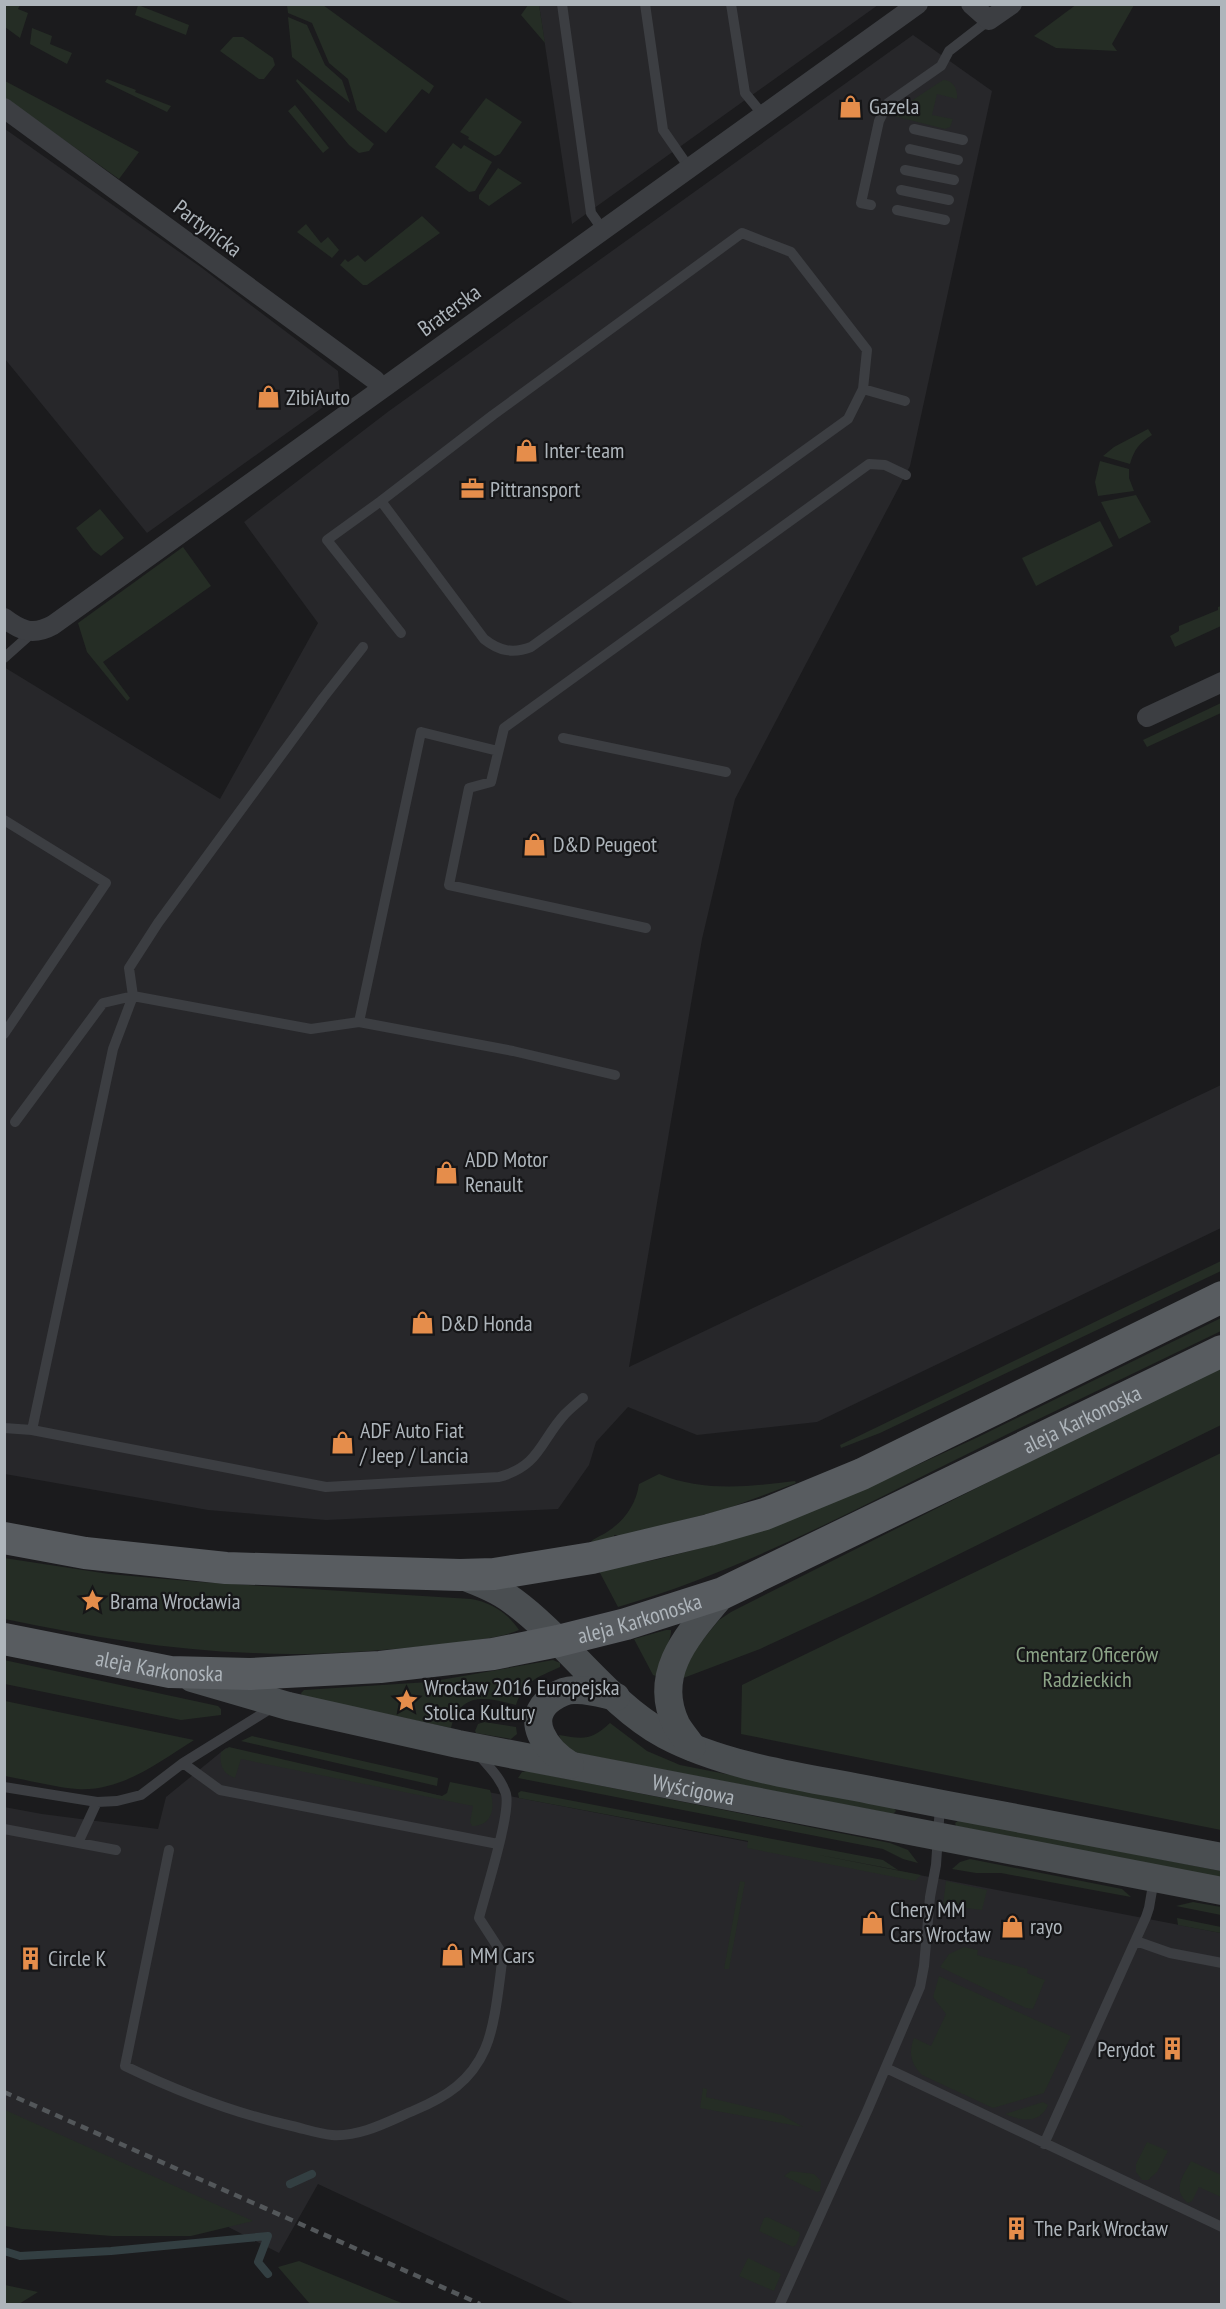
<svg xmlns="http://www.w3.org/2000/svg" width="1226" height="2309" font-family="'PT Sans Narrow',sans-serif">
  <rect width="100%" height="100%" fill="#1b1b1d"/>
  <!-- built -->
  <path fill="#27272a" d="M 539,5 L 878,5 L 572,224 Z
    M 913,35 L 992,91 L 910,466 L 735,799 L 702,939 L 629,1367 L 1221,1085 L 1221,1228 L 817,1422 L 697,1435 L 628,1407 L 596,1442 L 589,1465 L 558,1509 L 326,1520 L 208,1510 L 5,1474 L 4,667 L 220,799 L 318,623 L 244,522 L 389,411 Z
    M 5,129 L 202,268 L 338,371 L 340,395 L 147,533 L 5,359 Z
    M 226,1748 L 446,1797 L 488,1792 L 1221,1933 L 1221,2304 L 575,2304 L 318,2184 L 279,2253 L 112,2167 L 5,2119 L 4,1807 L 42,1814 L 158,1829 L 166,1797 Z"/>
  <!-- green -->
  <path fill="#252d25" d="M 5,4 L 20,5 L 18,9 L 28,13 L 20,38 L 5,27 Z
    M 1077,4 L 1134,5 L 1112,44 L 1117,51 L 1056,48 L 1034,36 Z
    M 138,5 L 189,25 L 186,35 L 135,15 Z
    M 287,5 L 323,5 L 434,86 L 429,94 L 422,89 L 386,133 L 357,110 L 348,79 L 329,63 L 312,23 L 288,13 Z
    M 528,5 L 539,5 L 545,43 L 521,15 Z
    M 288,17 L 307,25 L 325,65 L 342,80 L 350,103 L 292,57 Z
    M 32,28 L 52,36 L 50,44 L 72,53 L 67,64 L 30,44 Z
    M 233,37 L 243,37 L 273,58 L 275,65 L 264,79 L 259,79 L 220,51 Z
    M 107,79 L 136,90 L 135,92 L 171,106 L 167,112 L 105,82 Z
    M 297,79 L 374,144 L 369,151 L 359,153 L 349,145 L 296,81 Z
    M 943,80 C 953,80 958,89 957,99 L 937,94 L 932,115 L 953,119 L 950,127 L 945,129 L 890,115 Z
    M 5,81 L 139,152 L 119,179 L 5,98 Z
    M 486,98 L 522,122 L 500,154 L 495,156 L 468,139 L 469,137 L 460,132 Z
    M 295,105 L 329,148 L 323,153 L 288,111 Z
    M 453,143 L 461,149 L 464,145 L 492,162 L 475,191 L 469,192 L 435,167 Z
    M 498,168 L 522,183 L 489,206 L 479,199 L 479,195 Z
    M 422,216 L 440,233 L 367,285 L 363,285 L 340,265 L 345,259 L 348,262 L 358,255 L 365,262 Z
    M 306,224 L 321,243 L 328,237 L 339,250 L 332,258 L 297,232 Z
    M 1148,429 L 1152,435 C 1139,443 1134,450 1130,464 L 1103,456 L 1114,447 Z
    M 1100,461 L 1129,469 L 1129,478 L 1134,491 L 1098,496 L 1095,482 Z
    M 1136,495 L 1151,522 L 1119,539 L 1101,502 Z
    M 100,509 L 124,538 L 101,556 L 93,550 L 76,528 Z
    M 1100,521 L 1113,546 L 1036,586 L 1022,558 Z
    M 183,547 L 211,586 L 103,662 L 130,698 L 127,701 L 87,652 L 78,623 Z
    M 1221,606 L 1221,626 L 1175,647 L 1170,636 L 1179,631 L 1179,626 L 1218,610 L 1218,607 Z
    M 1221,703 L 1221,713 L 1147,747 L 1143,740 Z
    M 1221,1261 L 1221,1271 L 880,1433 L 841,1448 L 840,1445 Z
    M 1221,1318 L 1221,1331 C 1131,1375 1041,1417 951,1462 C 843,1516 735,1573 618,1607 L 599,1571 L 659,1559 L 720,1543 L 880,1482 L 974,1439 Z
    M 1221,1365 L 1221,1425 L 870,1598 L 760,1649 L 678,1680 L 682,1665 L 719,1620 L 731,1612 Z
    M 1221,1453 L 1221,1830 L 741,1734 L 742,1685 Z
    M 659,1474 C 703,1492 748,1487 795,1481 L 796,1483 L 726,1509 L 618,1537 L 617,1535 L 614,1535 L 614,1538 L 591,1542 C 594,1538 601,1536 607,1532 C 624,1521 636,1505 639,1484 Z
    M 4,1558 L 109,1574 L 200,1582 L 471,1599 C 490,1602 508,1613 519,1630 C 496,1640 443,1644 416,1647 C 361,1652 307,1656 252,1653 C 169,1650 86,1636 5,1619 Z
    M 666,1630 L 671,1630 C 672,1638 659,1665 656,1676 L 653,1675 L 634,1639 Z
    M 4,1660 L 218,1706 L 221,1709 L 221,1715 L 181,1720 L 5,1684 Z
    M 553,1660 L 560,1663 L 560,1667 C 539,1677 524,1680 516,1705 C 487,1698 461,1690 451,1728 L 302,1696 L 301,1693 L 304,1690 L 429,1682 Z
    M 5,1701 L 194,1740 C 159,1762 121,1792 77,1789 C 53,1787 28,1780 5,1776 Z
    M 484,1722 L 516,1727 L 517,1734 L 511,1739 L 476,1733 L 475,1731 L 478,1724 Z
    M 610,1723 L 647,1751 L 680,1765 L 893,1807 L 896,1811 L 893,1814 L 582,1754 C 570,1751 563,1746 559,1735 C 583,1739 591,1741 610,1723 Z
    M 252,1736 L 438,1778 L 437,1786 L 241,1741 Z
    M 229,1747 L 442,1796 L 447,1793 L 450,1782 L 490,1790 C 495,1805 494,1826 472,1826 L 470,1822 L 473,1806 L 241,1759 L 235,1778 C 223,1774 219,1765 221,1752 Z
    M 527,1771 L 890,1843 L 908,1850 L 918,1863 L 903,1859 L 883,1849 L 518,1778 L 522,1772 Z
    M 521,1791 L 883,1860 L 898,1870 L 814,1854 L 921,1875 L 915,1881 L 747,1848 L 748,1841 L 519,1798 L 518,1793 Z
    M 959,1820 L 1221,1871 L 1221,1878 L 956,1826 L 955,1823 Z
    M 970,1859 L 1122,1889 L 1131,1897 L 1001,1873 L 976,1873 L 952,1869 L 960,1862 Z
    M 740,1881 L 745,1882 L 729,1969 L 724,1969 Z
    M 946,1881 L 987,1890 L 982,1910 L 943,1905 Z
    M 1193,1902 L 1221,1907 L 1221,1915 L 1176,1906 Z
    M 1177,1918 L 1221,1927 L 1221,1933 L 1178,1925 Z
    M 964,1947 L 978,1950 L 977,1955 L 1028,1969 L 1027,1973 L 1045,1980 L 1033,2009 L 1026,2008 L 940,1967 L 949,1954 Z
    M 939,1976 L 1071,2036 L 1044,2093 L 993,2108 L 922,2075 C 911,2064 908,2053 914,2038 L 931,2046 L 946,2014 L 933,1997 Z
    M 703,2088 L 707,2089 L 706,2097 L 782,2115 L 803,2127 L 700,2108 Z
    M 1043,2102 L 1048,2105 C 1040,2124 1021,2121 1005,2114 Z
    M 5,2110 L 253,2221 L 191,2236 L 112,2236 L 22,2229 L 5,2226 Z
    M 1147,2142 L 1168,2151 L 1157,2172 L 1148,2180 L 1142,2180 L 1136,2172 L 1136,2164 Z
    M 1191,2161 L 1221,2175 L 1221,2197 L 1199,2187 L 1192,2201 L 1188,2203 C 1171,2190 1184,2175 1191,2161 Z
    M 791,2171 L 814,2174 L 821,2181 L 820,2191 L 817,2192 L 784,2176 Z
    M 767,2217 L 799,2232 L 800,2235 L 796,2245 L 793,2247 L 759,2231 L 764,2218 Z
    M 748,2258 L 781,2274 L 774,2291 L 739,2276 Z
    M 299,2261 L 404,2304 L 310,2304 L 278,2267 Z
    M 4,2285 L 5,2285 L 38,2292 L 19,2304 L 5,2304 Z"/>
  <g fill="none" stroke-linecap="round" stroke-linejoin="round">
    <!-- stream -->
    <path stroke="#333f42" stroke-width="8" d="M 290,2184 L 312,2174
      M 4,2251 L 20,2256 L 111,2251 L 268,2236 L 258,2262 L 268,2274"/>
    <!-- lane -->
    <path stroke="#3c3e42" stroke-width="10" d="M 562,4 L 591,213 L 603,230
      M 645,4 L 663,130 L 690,169
      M 731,4 L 745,93 L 764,116
      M 914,129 L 963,140
      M 910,149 L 958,160
      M 905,170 L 954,180
      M 901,190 L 949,200
      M 871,205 L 861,203 L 879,121 L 888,103 L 941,66 L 949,51 L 989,20
      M 897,210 L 945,220
      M 742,233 L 791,252 L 867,350 L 863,389 L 848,419 L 531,647 C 513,654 499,651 484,639 L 381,501 L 493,415 Z
      M 863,389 L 905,401
      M 381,501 L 327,540 L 401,633
      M 4,658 L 32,633
      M 563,738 L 726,772
      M 4,820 L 106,883 L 4,1034
      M 646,928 L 449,885 L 469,788 L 491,782 L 504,728 L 869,464 L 885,465 L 906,475
      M 359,1022 L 421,732 L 498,751
      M 15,1122 L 103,1003 L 133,996 L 129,968 L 158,923 L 323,698 L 363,647
      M 4,1428 L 32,1430 L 326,1487 L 499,1477 C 540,1466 540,1441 565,1414 C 571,1408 577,1403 583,1398
      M 32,1430 L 113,1049 L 133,996 L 311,1029 L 359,1022 L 513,1051 L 615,1075
      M 183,1763 L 220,1790 L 498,1844
      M 4,1787 L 97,1802 L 117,1801 L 141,1795 L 183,1763 L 273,1707
      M 4,1829 L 116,1850
      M 78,1843 L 97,1802
      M 169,1850 L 125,2066 C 179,2092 233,2113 292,2126 C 305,2129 319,2134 332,2135 C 361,2137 389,2121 415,2110 C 446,2097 471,2081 485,2049 C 496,2024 499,1982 503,1955 L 479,1918 C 485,1894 511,1814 506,1794 C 501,1778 489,1767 479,1755
      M 1136,1941 L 1170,1953 L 1222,1963
      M 886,2068 L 1222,2227
      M 1044,2144 L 1146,1917 L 1149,1908 L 1154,1879
      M 780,2304 L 868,2109 L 920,1987 L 924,1966 L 930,1897 L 936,1865 L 940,1806"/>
    <!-- street -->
    <path stroke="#3c3e42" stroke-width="20" d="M 971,4 L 989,20 L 1012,4
      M 4,108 L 375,380 L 381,389
      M 4,618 C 21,631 33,636 53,625 L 918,4
      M 1147,717 L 1222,682"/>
    <!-- secondary -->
    <g stroke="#4a4e51" stroke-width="28">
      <path d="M 460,1575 C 478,1582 497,1589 513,1601 C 566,1640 608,1704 665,1735 C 725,1767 804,1777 870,1790 C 987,1813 1104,1834 1222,1857"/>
      <path id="s1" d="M 192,1678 L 288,1706 L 458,1744 L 1222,1891"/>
      <path d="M 692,1747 C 687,1739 680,1732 676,1724 C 651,1671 691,1632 723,1593"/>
      <path d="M 570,1765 C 547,1751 522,1719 552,1698 C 558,1694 567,1690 574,1690 C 588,1689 603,1694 616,1697"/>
    </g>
    <!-- primary -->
    <g stroke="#585c60" stroke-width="32">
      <path d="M 4,1538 L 85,1553 L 226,1568 L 460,1575 L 494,1574 L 592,1558 L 709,1530 L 765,1514 L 862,1474 L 1222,1297"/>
      <path id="s2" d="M 4,1639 L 170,1672 L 250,1674 L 380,1667 L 493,1654 L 558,1641 L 626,1624 L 723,1593 L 1222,1351"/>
    </g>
    <!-- rail -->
    <path stroke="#53575a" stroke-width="4.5" stroke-dasharray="8 6" stroke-linecap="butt" d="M 4,2092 L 480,2304"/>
  </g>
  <!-- icons -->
  <defs>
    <symbol id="shop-bare" viewBox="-9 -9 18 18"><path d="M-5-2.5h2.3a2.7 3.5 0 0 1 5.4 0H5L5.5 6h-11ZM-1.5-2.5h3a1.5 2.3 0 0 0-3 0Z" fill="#e58d4b" stroke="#161618" stroke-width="2.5" paint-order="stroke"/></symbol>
    <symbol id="office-bare" viewBox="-9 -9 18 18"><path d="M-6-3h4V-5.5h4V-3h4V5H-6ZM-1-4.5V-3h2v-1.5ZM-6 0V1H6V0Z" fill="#e58d4b" stroke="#161618" stroke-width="2.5" paint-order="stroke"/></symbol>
    <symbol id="sight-bare" viewBox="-9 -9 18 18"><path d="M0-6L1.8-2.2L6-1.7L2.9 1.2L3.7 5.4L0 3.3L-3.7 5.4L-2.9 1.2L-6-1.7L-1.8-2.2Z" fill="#e58d4b" stroke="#161618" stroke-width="2.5" paint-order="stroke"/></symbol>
    <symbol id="building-bare" viewBox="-9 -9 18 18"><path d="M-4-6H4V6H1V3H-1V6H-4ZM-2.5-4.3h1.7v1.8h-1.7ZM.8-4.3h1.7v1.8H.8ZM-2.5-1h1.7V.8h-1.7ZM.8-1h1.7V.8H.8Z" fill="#e58d4b" stroke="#161618" stroke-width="2.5" paint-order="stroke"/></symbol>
  </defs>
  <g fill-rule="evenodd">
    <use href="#shop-bare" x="834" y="90" width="33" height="33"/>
    <use href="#shop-bare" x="252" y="380" width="33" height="33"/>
    <use href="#shop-bare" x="510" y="434" width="33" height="33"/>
    <use href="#office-bare" x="456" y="472" width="33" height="33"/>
    <use href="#shop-bare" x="518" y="828" width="33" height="33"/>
    <use href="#shop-bare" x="430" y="1156" width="33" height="33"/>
    <use href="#shop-bare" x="406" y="1306" width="33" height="33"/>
    <use href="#shop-bare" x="326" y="1426" width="33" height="33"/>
    <use href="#sight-bare" x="76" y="1584" width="33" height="33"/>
    <use href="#sight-bare" x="390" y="1684" width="33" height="33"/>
    <use href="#shop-bare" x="856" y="1906" width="33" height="33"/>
    <use href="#shop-bare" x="996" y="1910" width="33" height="33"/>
    <use href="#shop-bare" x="436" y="1938" width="33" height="33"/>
    <use href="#building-bare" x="14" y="1942" width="33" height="33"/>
    <use href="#building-bare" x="1156" y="2032" width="33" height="33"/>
    <use href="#building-bare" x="1000" y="2212" width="33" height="33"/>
  </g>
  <g text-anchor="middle" stroke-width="4.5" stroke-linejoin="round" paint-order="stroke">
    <!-- poi labels -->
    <g font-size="22" fill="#aeb5bb" stroke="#161618" text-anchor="start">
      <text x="869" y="114">Gazela</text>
      <text x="286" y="405">ZibiAuto</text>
      <text x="544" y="458">Inter-team</text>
      <text x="490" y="497">Pittransport</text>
      <text x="553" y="852">D&amp;D Peugeot</text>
      <text x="465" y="1167">ADD Motor<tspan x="465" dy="25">Renault</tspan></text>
      <text x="441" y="1331">D&amp;D Honda</text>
      <text x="360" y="1438">ADF Auto Fiat<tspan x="360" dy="25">/ Jeep / Lancia</tspan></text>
      <text x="110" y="1609">Brama Wrocławia</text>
      <text x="424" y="1695">Wrocław 2016 Europejska<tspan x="424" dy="25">Stolica Kultury</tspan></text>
      <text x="890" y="1917">Chery MM<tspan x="890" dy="25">Cars Wrocław</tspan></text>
      <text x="1030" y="1934">rayo</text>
      <text x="470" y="1963">MM Cars</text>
      <text x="48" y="1966">Circle K</text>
      <text x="1155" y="2057" text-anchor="end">Perydot</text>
      <text x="1034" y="2236">The Park Wrocław</text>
    </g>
    <!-- street labels -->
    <g font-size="22" fill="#aeb5bb" stroke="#161618">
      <text transform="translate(208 228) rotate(37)" y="8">Partynicka</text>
      <text transform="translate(449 310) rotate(-36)" y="8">Braterska</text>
      <text dy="8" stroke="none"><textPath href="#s2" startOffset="1130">aleja Karkonoska</textPath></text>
      <text dy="8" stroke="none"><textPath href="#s2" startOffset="644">aleja Karkonoska</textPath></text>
      <text dy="8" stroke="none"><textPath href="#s2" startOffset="158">aleja Karkonoska</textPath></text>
      <text dy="8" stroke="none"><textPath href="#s1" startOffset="514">Wyścigowa</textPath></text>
    </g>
    <!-- park labels -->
    <g font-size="22" fill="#8ca487" stroke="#161618">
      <text x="1087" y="1662">Cmentarz Oficerów<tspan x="1087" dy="25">Radzieckich</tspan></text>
    </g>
  </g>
  <!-- border -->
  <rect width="1226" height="2309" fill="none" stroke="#aeb5bb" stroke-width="12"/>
</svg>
